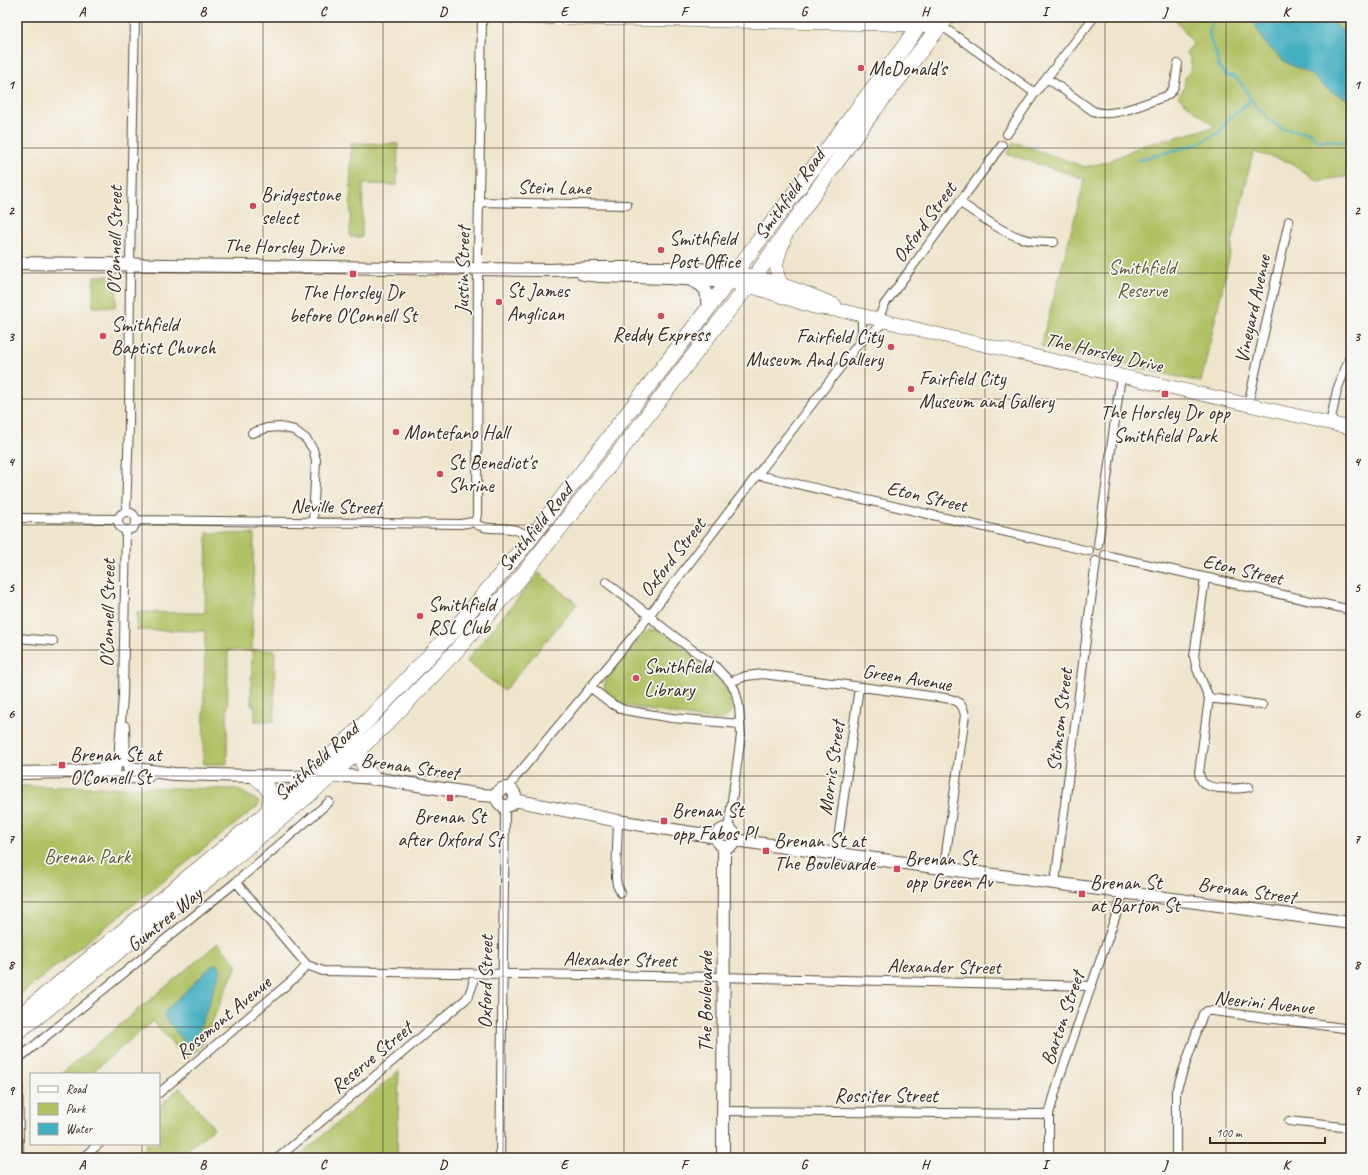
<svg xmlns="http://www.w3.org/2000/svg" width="1368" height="1175" font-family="Caveat,sans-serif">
  <rect width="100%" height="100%" fill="#f6f6f2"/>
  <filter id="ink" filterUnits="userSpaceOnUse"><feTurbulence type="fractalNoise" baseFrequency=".025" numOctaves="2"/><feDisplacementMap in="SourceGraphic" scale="8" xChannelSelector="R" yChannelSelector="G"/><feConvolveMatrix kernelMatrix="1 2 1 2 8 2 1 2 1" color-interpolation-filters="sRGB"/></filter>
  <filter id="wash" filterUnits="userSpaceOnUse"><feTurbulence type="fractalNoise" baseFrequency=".012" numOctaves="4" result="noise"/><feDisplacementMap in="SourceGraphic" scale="16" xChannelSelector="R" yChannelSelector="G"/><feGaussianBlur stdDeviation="0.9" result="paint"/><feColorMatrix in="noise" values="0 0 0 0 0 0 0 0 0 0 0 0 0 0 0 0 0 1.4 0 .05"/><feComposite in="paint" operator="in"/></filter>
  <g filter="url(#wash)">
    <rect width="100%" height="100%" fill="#efe5cc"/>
    <!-- green -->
    <path fill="#b0c164" stroke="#767641" d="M 1174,17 L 1342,17 L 1351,24 L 1351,176 L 1317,181 L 1290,162 L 1253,152 L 1201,382 L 1041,346 L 1085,179 L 1007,154 L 1014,142 L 1085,167 L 1109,161 L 1141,146 L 1215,127 L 1178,97 L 1184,88 L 1185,77 L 1190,71 L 1191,64 L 1190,58 L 1186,53 L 1193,44 Z
      M 351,143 L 398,144 L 397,185 L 363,184 L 362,237 L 350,237 Z
      M 94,276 L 117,276 L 116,307 L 93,307 Z
      M 207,533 L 254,534 L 252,650 L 275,650 L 274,721 L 255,721 L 255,706 L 251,705 L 252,651 L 228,650 L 227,764 L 203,764 L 205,631 L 137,630 L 137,612 L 205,613 Z
      M 539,573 L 577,604 L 504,691 L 466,661 Z
      M 657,629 L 663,632 C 690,653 727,672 732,710 C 730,713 728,717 724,719 C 714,722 686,716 675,714 C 659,711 590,707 607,678 L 643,635 L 649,630 Z
      M 17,786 L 237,789 L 259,802 L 258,806 L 17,997 Z
      M 218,943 L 237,965 L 201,1047 L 186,1059 L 153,1021 L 90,1074 L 61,1074 Z
      M 399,1071 L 397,1158 L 296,1158 Z
      M 180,1088 L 214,1128 L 178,1158 L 140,1158 L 146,1144 L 159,1144 L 159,1110 L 162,1103 Z"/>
    <!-- water -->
    <path fill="#42aec0" stroke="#3e6c6f" d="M 1251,17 L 1326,17 L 1351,38 L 1351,101 L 1327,89 L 1310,74 L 1285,62 L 1265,43 Z
      M 214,964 L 218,964 L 221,970 L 196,1039 L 191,1044 L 185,1043 L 165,1018 L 164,1014 L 168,1008 Z"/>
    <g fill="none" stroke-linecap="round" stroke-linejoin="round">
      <!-- stream -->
      <path stroke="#42aec0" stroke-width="2.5" d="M 1211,17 L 1213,22 L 1209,31 L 1211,42 L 1216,52 L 1219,67 L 1226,75 L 1235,77 L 1245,88 L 1251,100 L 1270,120 L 1283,129 L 1309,132 L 1317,140 L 1351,142
        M 1138,160 L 1198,144 L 1220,132 L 1227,121 L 1251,100"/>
    </g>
  </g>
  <g filter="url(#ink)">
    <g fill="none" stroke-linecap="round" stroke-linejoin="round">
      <defs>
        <path id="street" d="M 940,26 L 949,31 L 1035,93
          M 1047,78 L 1093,111 C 1113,119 1144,103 1164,97 C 1178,90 1175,77 1178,64
          M 1007,134 L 1035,93 L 1094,17
          M 479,202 L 627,205
          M 959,202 C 978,214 999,231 1021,238 C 1032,242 1043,242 1054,242
          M 878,320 L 884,305 L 1002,145
          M 859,343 L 862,332 L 862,316
          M 1248,405 L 1289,221
          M 1330,424 L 1337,390 L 1351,354
          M 252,433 L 267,428 L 280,427 L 294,430 L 306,439 L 313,449 L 316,460 L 313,523
          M 758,475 L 1089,551
          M 126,512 L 129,426 L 130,264 L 135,17
          M118 521a9 9 0 1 1 18 0a9 9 0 1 1-18 0Z
          M 17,518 L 118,519
          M 136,520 L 460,524 L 473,522
          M 473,522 L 476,520 L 477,514 L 478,258 L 482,17
          M 473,522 C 484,531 498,527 511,529 C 519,530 524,533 531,538
          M 1098,545 L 1121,376
          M 1105,555 L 1351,610
          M 1205,578 L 1194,656 L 1197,669 L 1209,698 L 1199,773 C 1200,778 1201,782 1205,784 C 1213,790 1240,789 1249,787
          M 606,582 L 649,615 L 657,623 L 683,643 L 714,665 L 730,682 L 735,690 L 739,706 L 741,735 L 728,830
          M 17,638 L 53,641
          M 730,682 L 746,676 L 763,674 L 945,698 C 957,700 962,702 965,715 L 944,868
          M 590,687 L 612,704 L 624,710 L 672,718 L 740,724
          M 1209,698 L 1262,705
          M 125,726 L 126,765
          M 119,764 L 119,746 L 123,697 L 126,530
          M 508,789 L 515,778 L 634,635 L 859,343 L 885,322
          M 618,821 L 616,878 L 617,885 L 621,893
          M 836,854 L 859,687
          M 236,882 L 307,965 L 323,971 L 717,977 L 1091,986
          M 1055,883 L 1096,561
          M 159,1093 L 297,976 L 307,965
          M 724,1111 L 1049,1114
          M 1289,1121 L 1351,1128
          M 19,1158 L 18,1059 L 236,882 L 329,802
          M 82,1158 L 99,1144
          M 278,1158 L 466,999 C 472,991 473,984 474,974
          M 500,1158 L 505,814 L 504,806
          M 1049,1158 L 1049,1114 L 1059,1079 L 1124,892
          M 1176,1158 L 1176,1091 L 1203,1014 L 1207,1011 L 1213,1011 L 1351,1029"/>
        <path id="secondary" d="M 17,263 L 550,270 L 594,268 L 689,268 L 736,273
          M 583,274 L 601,276 L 668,278 L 729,282
          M 691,280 C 708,287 708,293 707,310
          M 129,768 L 174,774 L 290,777 L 348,776 L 373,778 L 481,795 L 497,796
          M 75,772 L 121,778 L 148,776
          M 17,773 L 75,772 L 115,768
          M497 797a9 9 0 1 1 18 0a9 9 0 1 1-18 0Z
          M 514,800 L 618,821 L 717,837
          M717 838a9 9 0 1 1 18 0a9 9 0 1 1-18 0Z
          M 734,840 L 1351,923
          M 723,1158 L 724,847"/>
        <path id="primary" d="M 513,17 L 885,24 L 940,26
          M 736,273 C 770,279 803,291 835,305
          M 729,282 L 759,289 L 814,307 L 849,312 L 945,336 L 1351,428
          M 782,284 C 772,270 778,256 784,241"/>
        <path id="highway" d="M 361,748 C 361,761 364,769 373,778
          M 256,777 L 264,784 L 271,794 L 268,812
          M 17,1018 L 309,778 L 367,721 L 455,629 L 531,538 L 698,322 L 906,44 L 924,17
          M 17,1032 L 36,1018 L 233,859 L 330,777 L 385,725 L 454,653 L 517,582 L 601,476 L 720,321 L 748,286 L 871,114 L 947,17"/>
      </defs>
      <!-- street casing -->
      <use href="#street" stroke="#564638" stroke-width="10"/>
      <!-- secondary casing -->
      <use href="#secondary" stroke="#564638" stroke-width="14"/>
      <!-- primary casing -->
      <use href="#primary" stroke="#564638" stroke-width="14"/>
      <!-- highway casing -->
      <use href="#highway" stroke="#564638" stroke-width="16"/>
      <!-- street -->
      <use href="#street" stroke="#fff" stroke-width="8"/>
      <!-- secondary -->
      <use href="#secondary" stroke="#fff" stroke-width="12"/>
      <!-- primary -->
      <use href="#primary" stroke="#fff" stroke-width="13"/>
      <!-- highway -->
      <use href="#highway" stroke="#fff" stroke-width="15"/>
    </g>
  </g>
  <!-- grid -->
  <path fill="none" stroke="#3b2a1e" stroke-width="1" stroke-opacity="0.55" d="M 142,17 L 142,1074M 263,17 L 263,1158M 383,17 L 383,1158M 503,17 L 503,1158M 624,17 L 624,1158M 744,17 L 744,1158M 865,17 L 865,1158M 985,17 L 985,1158M 1105,17 L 1105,1158M 1226,17 L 1226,1158M 17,148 L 1351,148M 17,273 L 1351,273M 17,399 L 1351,399M 17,525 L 1351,525M 17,650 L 1351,650M 17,776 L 1351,776M 17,902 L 1351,902M 17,1027 L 1351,1027M 142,1144 L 142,1158"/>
  <!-- markers -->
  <g fill="#d1495b" stroke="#f6f6f2" stroke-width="1.5">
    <circle cx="861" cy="68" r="4"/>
    <circle cx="253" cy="206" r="4"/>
    <circle cx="661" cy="250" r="4"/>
    <rect x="349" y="270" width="8" height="8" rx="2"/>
    <circle cx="499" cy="302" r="4"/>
    <circle cx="661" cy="316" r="4"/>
    <circle cx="103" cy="336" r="4"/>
    <circle cx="891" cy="347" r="4"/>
    <circle cx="911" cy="389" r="4"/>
    <rect x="1161" y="390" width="8" height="8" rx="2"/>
    <circle cx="396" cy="432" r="4"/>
    <circle cx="440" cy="474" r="4"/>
    <circle cx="420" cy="616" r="4"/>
    <circle cx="636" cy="678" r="4"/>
    <rect x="58" y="761" width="8" height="8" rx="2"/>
    <rect x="446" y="794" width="8" height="8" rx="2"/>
    <rect x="660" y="817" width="8" height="8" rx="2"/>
    <rect x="762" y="847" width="8" height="8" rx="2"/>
    <rect x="893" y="865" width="8" height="8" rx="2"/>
    <rect x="1078" y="890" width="8" height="8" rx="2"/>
  </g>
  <g text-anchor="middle" stroke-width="3.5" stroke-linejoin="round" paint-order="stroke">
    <!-- poi labels -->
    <g font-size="20" fill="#3b2a1e" stroke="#f6f6f2" text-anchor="start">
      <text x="869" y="75">McDonald's</text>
      <text x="261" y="201">Bridgestone<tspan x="261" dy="23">select</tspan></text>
      <text x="669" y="245">Smithfield<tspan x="669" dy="23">Post Office</tspan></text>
      <text x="507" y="297">St James<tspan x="507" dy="23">Anglican</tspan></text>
      <text x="353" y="299" text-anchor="middle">The Horsley Dr<tspan x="353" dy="23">before O'Connell St</tspan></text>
      <text x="111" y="331">Smithfield<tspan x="111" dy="23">Baptist Church</tspan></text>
      <text x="661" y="341" text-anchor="middle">Reddy Express</text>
      <text x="883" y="343" text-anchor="end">Fairfield City<tspan x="883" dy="23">Museum And Gallery</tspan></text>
      <text x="919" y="385">Fairfield City<tspan x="919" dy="23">Museum and Gallery</tspan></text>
      <text x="1165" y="419" text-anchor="middle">The Horsley Dr opp<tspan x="1165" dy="23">Smithfield Park</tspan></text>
      <text x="404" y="439">Montefano Hall</text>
      <text x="448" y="469">St Benedict's<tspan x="448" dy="23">Shrine</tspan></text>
      <text x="428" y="611">Smithfield<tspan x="428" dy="23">RSL Club</tspan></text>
      <text x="644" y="673">Smithfield<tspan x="644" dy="23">Library</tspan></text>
      <text x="70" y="761">Brenan St at<tspan x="70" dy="23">O'Connell St</tspan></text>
      <text x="672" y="817">Brenan St<tspan x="672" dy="23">opp Fabos Pl</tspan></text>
      <text x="450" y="823" text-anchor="middle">Brenan St<tspan x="450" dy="23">after Oxford St</tspan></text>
      <text x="774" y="847">Brenan St at<tspan x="774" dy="23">The Boulevarde</tspan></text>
      <text x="905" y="865">Brenan St<tspan x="905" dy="23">opp Green Av</tspan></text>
      <text x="1090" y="889">Brenan St<tspan x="1090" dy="23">at Barton St</tspan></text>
    </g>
    <!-- street labels -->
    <g font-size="20" fill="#3b2a1e" stroke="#f6f6f2">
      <text transform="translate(554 187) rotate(1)" y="7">Stein Lane</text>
      <text transform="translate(789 194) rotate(-54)" y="7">Smithfield Road</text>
      <text transform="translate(924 222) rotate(-54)" y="7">Oxford Street</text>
      <text transform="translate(114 240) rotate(-89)" y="7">O'Connell Street</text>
      <text transform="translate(284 246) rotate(1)" y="7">The Horsley Drive</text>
      <text transform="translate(462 270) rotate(-89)" y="7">Justin Street</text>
      <text transform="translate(1252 309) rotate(-78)" y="7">Vineyard Avenue</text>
      <text transform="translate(1104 352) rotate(13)" y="7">The Horsley Drive</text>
      <text transform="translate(927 496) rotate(13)" y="7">Eton Street</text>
      <text transform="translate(336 506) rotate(1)" y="7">Neville Street</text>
      <text transform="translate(535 527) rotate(-51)" y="7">Smithfield Road</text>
      <text transform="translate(672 557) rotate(-52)" y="7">Oxford Street</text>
      <text transform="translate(1243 569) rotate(13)" y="7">Eton Street</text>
      <text transform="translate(107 613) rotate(-89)" y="7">O'Connell Street</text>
      <text transform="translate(907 677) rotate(9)" y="7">Green Avenue</text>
      <text transform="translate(1059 720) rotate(-83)" y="7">Stimson Street</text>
      <text transform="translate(316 761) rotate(-42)" y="7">Smithfield Road</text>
      <text transform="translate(410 766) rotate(8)" y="7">Brenan Street</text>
      <text transform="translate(831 768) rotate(-82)" y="7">Morris Street</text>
      <text transform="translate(1247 890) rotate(8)" y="7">Brenan Street</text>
      <text transform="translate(164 919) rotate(-39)" y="7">Gumtree Way</text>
      <text transform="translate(620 959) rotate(1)" y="7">Alexander Street</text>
      <text transform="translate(944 966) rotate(1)" y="7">Alexander Street</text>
      <text transform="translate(485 982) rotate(-89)" y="7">Oxford Street</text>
      <text transform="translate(705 1002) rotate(-90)" y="7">The Boulevarde</text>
      <text transform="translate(1264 1002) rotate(6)" y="7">Neerini Avenue</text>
      <text transform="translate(223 1017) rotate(-40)" y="7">Rosemont Avenue</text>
      <text transform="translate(1062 1018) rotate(-71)" y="7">Barton Street</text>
      <text transform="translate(371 1057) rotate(-40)" y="7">Reserve Street</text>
      <text x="886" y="1102">Rossiter Street</text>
    </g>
    <!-- park labels -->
    <g font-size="20" fill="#5e5733" stroke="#f6f6f2">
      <text x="1142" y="274">Smithfield<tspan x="1142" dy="23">Reserve</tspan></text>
      <text x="87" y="863">Brenan Park</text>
    </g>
  </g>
  <!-- margin -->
  <rect width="1368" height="1175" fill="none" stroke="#f6f6f2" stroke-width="44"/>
  <!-- legend -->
  <rect x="30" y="1073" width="130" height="72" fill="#f6f6f2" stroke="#aba49d"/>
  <rect x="38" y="1086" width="20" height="6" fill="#ffffff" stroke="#aba49d"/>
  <text x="66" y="1093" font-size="12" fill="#3b2a1e">Road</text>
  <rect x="38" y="1103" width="20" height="12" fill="#b0c164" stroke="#aba49d"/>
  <text x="66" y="1113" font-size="12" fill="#3b2a1e">Park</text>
  <rect x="38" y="1123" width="20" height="12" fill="#42aec0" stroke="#aba49d"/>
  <text x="66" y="1133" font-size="12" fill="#3b2a1e">Water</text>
  <!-- scale -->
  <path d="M1210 1137v6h115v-6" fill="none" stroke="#3b2a1e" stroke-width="2"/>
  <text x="1216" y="1137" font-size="12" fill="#3b2a1e" stroke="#f6f6f2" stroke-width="3" paint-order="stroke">100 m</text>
  <rect x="22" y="22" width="1324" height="1131" fill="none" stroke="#3b2a1e" stroke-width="1.5"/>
  <g font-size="13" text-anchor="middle" font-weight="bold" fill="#3b2a1e">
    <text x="82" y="16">A</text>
    <text x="203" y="16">B</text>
    <text x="323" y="16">C</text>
    <text x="443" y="16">D</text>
    <text x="564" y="16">E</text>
    <text x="684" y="16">F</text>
    <text x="804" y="16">G</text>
    <text x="925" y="16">H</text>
    <text x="1045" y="16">I</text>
    <text x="1165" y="16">J</text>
    <text x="1286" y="16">K</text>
    <text x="11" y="89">1</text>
    <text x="1357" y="89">1</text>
    <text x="11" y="215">2</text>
    <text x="1357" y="215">2</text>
    <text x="11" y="341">3</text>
    <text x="1357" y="341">3</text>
    <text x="11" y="466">4</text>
    <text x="1357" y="466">4</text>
    <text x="11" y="592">5</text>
    <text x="1357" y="592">5</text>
    <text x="11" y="718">6</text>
    <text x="1357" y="718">6</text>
    <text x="11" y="843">7</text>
    <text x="1357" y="843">7</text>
    <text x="11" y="969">8</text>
    <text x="1357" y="969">8</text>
    <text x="11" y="1095">9</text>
    <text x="1357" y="1095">9</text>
    <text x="82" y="1169">A</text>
    <text x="203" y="1169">B</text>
    <text x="323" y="1169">C</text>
    <text x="443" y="1169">D</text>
    <text x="564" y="1169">E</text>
    <text x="684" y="1169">F</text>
    <text x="804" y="1169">G</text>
    <text x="925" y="1169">H</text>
    <text x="1045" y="1169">I</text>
    <text x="1165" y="1169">J</text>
    <text x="1286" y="1169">K</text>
  </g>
</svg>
